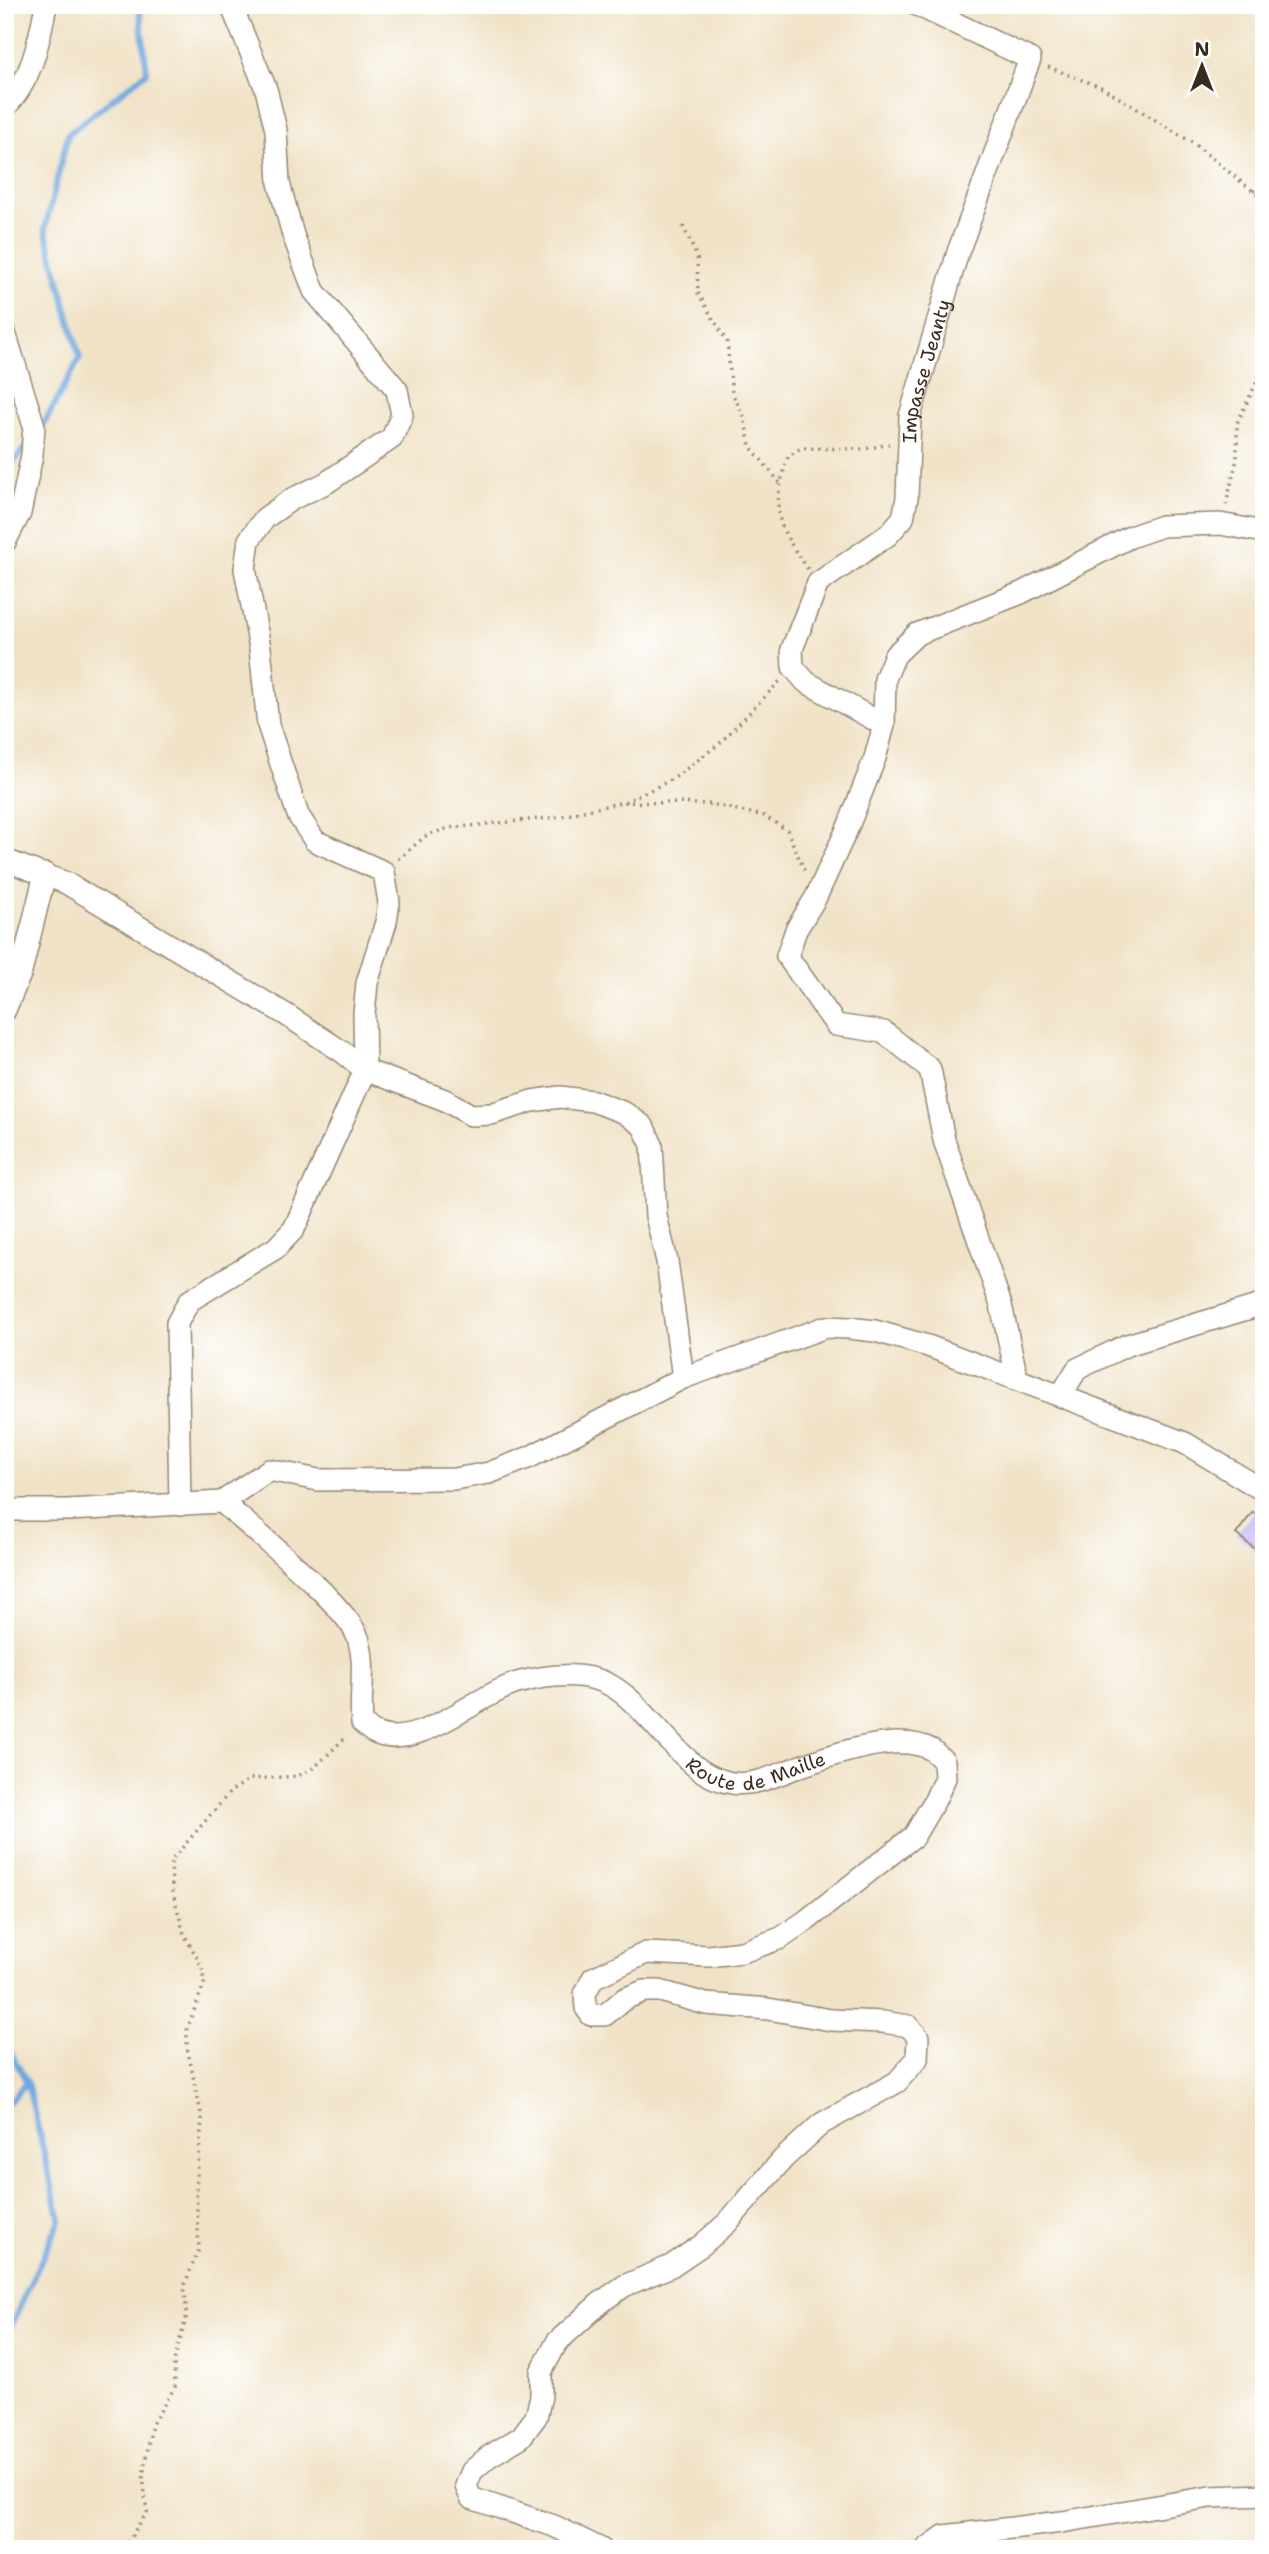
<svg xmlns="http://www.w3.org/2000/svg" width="1269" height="2554" font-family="'Shantell Sans',sans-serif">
  <defs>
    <pattern id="building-hatch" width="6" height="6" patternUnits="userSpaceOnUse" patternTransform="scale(1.75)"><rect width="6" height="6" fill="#c5b8ff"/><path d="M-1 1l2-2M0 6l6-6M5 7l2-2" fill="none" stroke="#aa9eda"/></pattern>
  </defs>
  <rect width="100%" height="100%" fill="#fff"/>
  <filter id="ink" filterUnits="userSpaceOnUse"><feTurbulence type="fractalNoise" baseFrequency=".0143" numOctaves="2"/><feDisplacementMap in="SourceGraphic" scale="14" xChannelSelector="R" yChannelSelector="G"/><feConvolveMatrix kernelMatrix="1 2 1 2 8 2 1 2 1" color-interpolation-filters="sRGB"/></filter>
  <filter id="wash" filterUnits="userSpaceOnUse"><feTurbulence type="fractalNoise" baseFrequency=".00686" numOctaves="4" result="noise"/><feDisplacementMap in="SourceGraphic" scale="28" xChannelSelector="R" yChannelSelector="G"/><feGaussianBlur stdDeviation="1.57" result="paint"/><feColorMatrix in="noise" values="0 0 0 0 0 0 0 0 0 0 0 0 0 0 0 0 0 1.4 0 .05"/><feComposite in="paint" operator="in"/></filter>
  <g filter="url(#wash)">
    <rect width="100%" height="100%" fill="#f0e2c6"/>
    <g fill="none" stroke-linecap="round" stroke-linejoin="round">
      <!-- stream -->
      <path stroke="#6ea7de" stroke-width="6" d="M 40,431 L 80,358 L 45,229 L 68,134 L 147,72 L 139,5
        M 5,472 L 26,447
        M 5,2043 L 27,2082 L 60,2220 L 5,2338
        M 5,2106 L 27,2082"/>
    </g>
    <g id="blocks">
      <!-- building -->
      <path fill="url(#building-hatch)" d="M 1253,1512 L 1264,1521 L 1264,1556 L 1236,1534 Z"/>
    </g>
  </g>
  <g filter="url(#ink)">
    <use href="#blocks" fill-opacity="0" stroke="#968672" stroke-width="2"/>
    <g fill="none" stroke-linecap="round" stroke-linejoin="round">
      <defs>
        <g id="minor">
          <path d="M 5,107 C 32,81 39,41 46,5"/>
          <path d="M 5,333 L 34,426 L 32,455 L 20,513 L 5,542"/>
          <path id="s1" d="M 884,725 L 806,682 L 793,667 L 792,649 L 818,583 L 888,535 L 903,518 L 907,498 L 910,416 L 958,252 L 1030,59 L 917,5"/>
          <path d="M 5,860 L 66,883 L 285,1014 L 344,1053 L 365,1070 L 445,1100 L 471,1115 L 491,1114 L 532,1101 L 560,1097 L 593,1101 L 625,1113 L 643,1126 L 652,1145 L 656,1216 L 667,1261 L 683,1378"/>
          <path d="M 5,1010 L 21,972 L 45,874"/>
          <path d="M 1017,1378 L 1001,1305 L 944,1140 L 930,1069 L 884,1032 L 836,1025 L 787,956 L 796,930 L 816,897 L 848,827 L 875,758 L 884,725 L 885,679 L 895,655 L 917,634 L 1021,593 L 1130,537 L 1162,526 L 1220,524 L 1264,532"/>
          <path d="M 1061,1395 L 1077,1369 L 1127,1345 L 1264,1304"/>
          <path id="s2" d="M 222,1502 C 251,1528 348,1606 358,1638 C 367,1665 359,1694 362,1723 C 366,1726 370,1731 375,1733 C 418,1753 479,1692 521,1682 C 548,1675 584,1671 610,1685 C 635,1699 655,1727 675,1747 C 693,1766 706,1778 732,1783 C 755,1786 777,1775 798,1767 C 831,1755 899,1731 932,1750 C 936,1753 940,1758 944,1761 L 945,1778 L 935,1800 L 914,1836 L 807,1920 L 781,1938 L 742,1952 L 709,1956 L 646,1953 L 593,1978 L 585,1994 L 586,2008 L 591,2015 L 605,2015 L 624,1999 L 644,1991 L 660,1991 L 706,2004 L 768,2009 L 831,2020 L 883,2022 L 909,2026 L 918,2037 L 917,2059 L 897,2082 L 821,2124 L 783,2159 L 727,2223 L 702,2245 L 671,2266 L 624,2286 L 600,2303 L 557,2342 L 541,2372 L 541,2396 L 536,2417 L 521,2437 L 488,2457 L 472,2471 L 466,2486 L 471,2498 L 554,2526 L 601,2549"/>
          <path d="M 222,1502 L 269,1470 L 318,1480 L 454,1479 L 489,1473 L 530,1457 L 683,1378 L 826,1327 L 849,1328 L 875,1331 L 928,1346 L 1185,1443 L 1264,1491"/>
          <path d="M 180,1505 L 177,1323 L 189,1301 L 276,1248 L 294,1229 L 365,1070 L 364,1014 L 367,983 L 386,922 L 389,902 L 384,872 L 315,841 L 298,815 L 268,725 L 260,648 L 245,569 L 249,540 L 265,518 L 292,499 L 326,483 L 392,438 L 402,415 L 397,390 L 314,291 L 293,235 L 279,183 L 276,130 L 266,89 L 231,5"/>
          <path d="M 5,1510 L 67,1510 L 222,1502"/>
          <path d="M 926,2549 L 944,2536 L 1062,2522 L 1210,2497 L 1264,2495"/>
        </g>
      </defs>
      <!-- minor casing -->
      <use href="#minor" stroke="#968672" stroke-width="24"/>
      <!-- path -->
      <path stroke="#968672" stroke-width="3.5" stroke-dasharray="2 5" stroke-linecap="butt" d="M 1048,67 L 1103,88 L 1193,143 L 1264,200
        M 1253,191 L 1264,184
        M 683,226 L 697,257 L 698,293 L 727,342 L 732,393 L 744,416 L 750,446 L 780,483
        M 1226,505 L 1237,459 L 1237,423 L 1264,367
        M 808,569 C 775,524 771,510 788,457 L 801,448 L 865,449 L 889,444
        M 625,802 L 673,779 L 719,744 L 780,681
        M 398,859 L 427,835 L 449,828 L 558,817 L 623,802 L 710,804 L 764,816 L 787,830 L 805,872
        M 126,2549 L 127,2543 L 147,2512 L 143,2476 L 152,2424 L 175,2387 L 174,2361 L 187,2315 L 184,2286 L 199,2249 L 196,2189 L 202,2118 L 187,2047 L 187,2029 L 204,1984 L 202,1967 L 184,1934 L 172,1890 L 171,1861 L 230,1792 L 250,1779 L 298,1776 L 315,1767 L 347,1736"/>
      <!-- minor -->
      <use href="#minor" stroke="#fff" stroke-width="21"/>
    </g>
  </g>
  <g text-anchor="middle" stroke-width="5" stroke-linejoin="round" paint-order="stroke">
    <!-- street labels -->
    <g font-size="19" fill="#3b2a1e" stroke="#fff">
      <text dy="7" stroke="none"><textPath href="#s1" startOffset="455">Impasse Jeanty</textPath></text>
      <text dy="7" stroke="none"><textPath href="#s2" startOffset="728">Route de Maille</textPath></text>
    </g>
  </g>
  <!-- margin -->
  <rect width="1269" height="2554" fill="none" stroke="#fff" stroke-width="28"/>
  <!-- north arrow -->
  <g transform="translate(1202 66)" stroke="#ffffff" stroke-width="5" paint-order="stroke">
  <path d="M0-5L12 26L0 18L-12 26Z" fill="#3b2a1e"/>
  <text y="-10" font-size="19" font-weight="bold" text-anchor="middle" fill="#3b2a1e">N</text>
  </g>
</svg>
